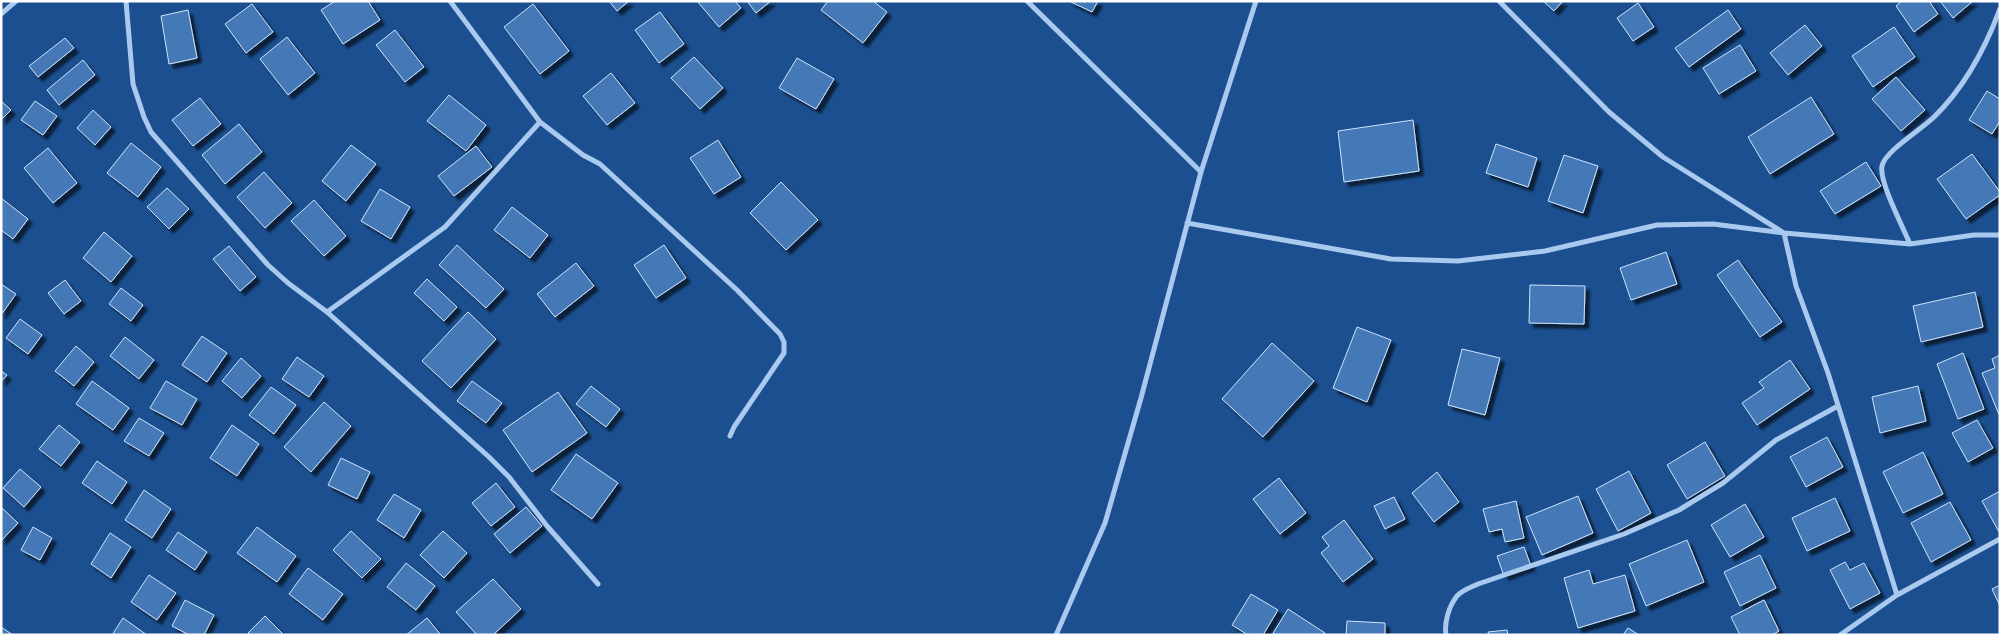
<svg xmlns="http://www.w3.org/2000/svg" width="2001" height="636" font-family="Arial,sans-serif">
  <defs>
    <filter id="shadow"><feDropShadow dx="4.5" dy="4.5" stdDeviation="1" flood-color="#0009"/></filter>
  </defs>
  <rect width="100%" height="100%" fill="#1b4f8f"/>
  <!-- building -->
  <path fill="#4478b7" stroke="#cfe3fa" filter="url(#shadow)" d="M 335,1 L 368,1 L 380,20 L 343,44 L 321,10 Z
    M 609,1 L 629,1 L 617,11 Z
    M 697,1 L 735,1 L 741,8 L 719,27 Z
    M 747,1 L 771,1 L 756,13 Z
    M 828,1 L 873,1 L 887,12 L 863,43 L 821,10 Z
    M 1069,1 L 1098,1 L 1092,12 Z
    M 1543,1 L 1563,1 L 1554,11 Z
    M 1902,1 L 1929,1 L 1938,14 L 1914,32 L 1896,6 Z
    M 1940,1 L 1973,1 L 1953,18 Z
    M 1638,3 L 1654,27 L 1633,41 L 1617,18 Z
    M 252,4 L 273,32 L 246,53 L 225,24 Z
    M 533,4 L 569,51 L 540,74 L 504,27 Z
    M 188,10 L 197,58 L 169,64 L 161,16 Z
    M 1728,10 L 1741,29 L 1689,67 L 1675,48 Z
    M 660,12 L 684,44 L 659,63 L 635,30 Z
    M 1805,25 L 1822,46 L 1788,75 L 1770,53 Z
    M 1894,27 L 1915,57 L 1873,87 L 1852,56 Z
    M 395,30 L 424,67 L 405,82 L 376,45 Z
    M 287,37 L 315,73 L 288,95 L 260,59 Z
    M 65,38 L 74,48 L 38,77 L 29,66 Z
    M 1740,45 L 1756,71 L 1719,94 L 1703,68 Z
    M 694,57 L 723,88 L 700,109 L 671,78 Z
    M 797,58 L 834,79 L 816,109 L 779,88 Z
    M 83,60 L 95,75 L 59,105 L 47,90 Z
    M 611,73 L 635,103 L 607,125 L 583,96 Z
    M 1896,77 L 1925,110 L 1901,131 L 1872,99 Z
    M 1987,91 L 2000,99 L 2000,121 L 1992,134 L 1969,120 Z
    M 449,95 L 486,125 L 466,151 L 427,121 Z
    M 1811,97 L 1834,134 L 1770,174 L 1748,137 Z
    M 200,98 L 221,124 L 193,146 L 172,120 Z
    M 1,101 L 11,110 L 1,120 Z
    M 35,101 L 57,116 L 43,135 L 21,120 Z
    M 93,110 L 111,127 L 95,145 L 77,128 Z
    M 1413,120 L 1419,171 L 1344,182 L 1338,131 Z
    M 239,124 L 262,152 L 225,184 L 202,155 Z
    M 718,140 L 741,177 L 714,194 L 690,158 Z
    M 131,143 L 161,167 L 138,197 L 107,173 Z
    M 1496,144 L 1537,158 L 1528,187 L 1486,173 Z
    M 351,145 L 376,164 L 346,201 L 322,181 Z
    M 476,146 L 492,167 L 454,196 L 438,176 Z
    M 48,148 L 77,183 L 53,203 L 24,168 Z
    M 1972,154 L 2000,192 L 2000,195 L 1966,219 L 1937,179 Z
    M 1564,155 L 1598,166 L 1583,213 L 1548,201 Z
    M 1866,162 L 1881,186 L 1835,214 L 1820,191 Z
    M 264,172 L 292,203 L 265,228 L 237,197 Z
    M 781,182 L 818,220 L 786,250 L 750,213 Z
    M 167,188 L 189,209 L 169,229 L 147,207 Z
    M 380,189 L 410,207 L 391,239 L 361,221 Z
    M 1,198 L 28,219 L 13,239 L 1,230 Z
    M 314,200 L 346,236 L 324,256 L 291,221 Z
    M 512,207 L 548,235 L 530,258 L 494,230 Z
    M 104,232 L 132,256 L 111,282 L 83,258 Z
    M 457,245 L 504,289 L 486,308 L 439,265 Z
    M 664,245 L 686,278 L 656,298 L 634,265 Z
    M 229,246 L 256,277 L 240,291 L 213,259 Z
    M 1666,252 L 1677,284 L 1631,300 L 1620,268 Z
    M 1738,260 L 1782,322 L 1760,337 L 1717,275 Z
    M 576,263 L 594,286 L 555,317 L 537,294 Z
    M 427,279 L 457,307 L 444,321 L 414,293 Z
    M 65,280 L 81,301 L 64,314 L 48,293 Z
    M 1,284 L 16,294 L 1,315 Z
    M 1530,285 L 1585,286 L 1584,324 L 1529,323 Z
    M 121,288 L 143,305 L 131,321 L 109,304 Z
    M 1975,292 L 1983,327 L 1921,342 L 1913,306 Z
    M 468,312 L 496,339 L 451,388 L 422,361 Z
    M 20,319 L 42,335 L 28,354 L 6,338 Z
    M 1357,327 L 1391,340 L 1367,402 L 1333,388 Z
    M 202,336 L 227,353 L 207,382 L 182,365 Z
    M 125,337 L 154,360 L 139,379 L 110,356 Z
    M 1272,343 L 1314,381 L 1263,437 L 1222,399 Z
    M 76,346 L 94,362 L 74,386 L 55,371 Z
    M 1462,349 L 1500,358 L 1485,415 L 1448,405 Z
    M 1963,353 L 1984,409 L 1958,419 L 1937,364 Z
    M 2000,355 L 2000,417 L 1982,373 L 1995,368 L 1992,359 Z
    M 297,357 L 324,376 L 309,397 L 282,379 Z
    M 241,358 L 261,376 L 242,398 L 222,381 Z
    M 1790,360 L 1810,389 L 1757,425 L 1742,403 L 1764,388 L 1759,382 Z
    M 1,371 L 7,375 L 1,382 Z
    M 92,381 L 129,408 L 113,430 L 76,404 Z
    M 166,381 L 197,399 L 182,425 L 150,408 Z
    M 472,381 L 502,403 L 486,423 L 457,401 Z
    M 591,386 L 620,409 L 606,427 L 576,404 Z
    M 1918,386 L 1926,421 L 1880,433 L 1872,397 Z
    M 271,387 L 296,405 L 274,434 L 249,415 Z
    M 558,392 L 587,433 L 532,472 L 503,430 Z
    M 324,402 L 351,426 L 311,472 L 284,447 Z
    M 139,418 L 164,433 L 149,456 L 124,441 Z
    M 1977,420 L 1993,448 L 1968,462 L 1952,433 Z
    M 59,425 L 80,442 L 61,466 L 39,449 Z
    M 232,425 L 259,444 L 237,476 L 210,458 Z
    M 1827,437 L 1843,467 L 1806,487 L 1790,457 Z
    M 1705,442 L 1725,476 L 1687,499 L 1667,465 Z
    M 1923,452 L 1943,494 L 1903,513 L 1883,472 Z
    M 576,454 L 618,483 L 592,519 L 551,490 Z
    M 341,458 L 370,472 L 357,499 L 328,485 Z
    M 97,461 L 127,482 L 112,504 L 82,483 Z
    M 20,469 L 41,487 L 24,507 L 3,488 Z
    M 1629,471 L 1651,513 L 1618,531 L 1596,489 Z
    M 1437,472 L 1459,502 L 1434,522 L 1412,493 Z
    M 1279,478 L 1306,513 L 1280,534 L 1253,499 Z
    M 496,483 L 515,507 L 491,526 L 472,503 Z
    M 144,490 L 171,509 L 152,538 L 125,520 Z
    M 2000,491 L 2000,532 L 1999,532 L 1982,501 Z
    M 394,494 L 421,510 L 404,538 L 377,520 Z
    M 1578,496 L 1593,533 L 1542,555 L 1526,517 Z
    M 1394,497 L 1405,519 L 1385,529 L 1374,506 Z
    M 1835,498 L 1850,531 L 1807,551 L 1792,518 Z
    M 1516,501 L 1524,538 L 1505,542 L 1502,529 L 1489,532 L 1483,509 Z
    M 1950,502 L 1971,540 L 1931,562 L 1911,523 Z
    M 1745,504 L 1764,537 L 1730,557 L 1711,525 Z
    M 1,507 L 18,523 L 1,541 Z
    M 526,507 L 542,526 L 510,553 L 494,534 Z
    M 1344,520 L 1373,559 L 1343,582 L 1321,553 L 1329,546 L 1322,537 Z
    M 33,527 L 52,538 L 40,560 L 21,550 Z
    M 257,527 L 296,556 L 277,582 L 237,553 Z
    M 351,531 L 381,559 L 362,578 L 333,550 Z
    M 443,531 L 467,553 L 444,578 L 420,555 Z
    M 178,532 L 207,552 L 195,570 L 166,550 Z
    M 110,533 L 131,547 L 111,578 L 91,564 Z
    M 1687,540 L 1704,582 L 1646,606 L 1629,564 Z
    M 1524,547 L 1531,566 L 1504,576 L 1497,556 Z
    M 1760,555 L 1776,588 L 1740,606 L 1724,572 Z
    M 1845,562 L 1850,570 L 1864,563 L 1880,593 L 1850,609 L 1830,570 Z
    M 406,563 L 435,586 L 416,610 L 387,587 Z
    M 308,568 L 343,594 L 323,620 L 289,594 Z
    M 1589,570 L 1593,584 L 1625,575 L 1635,611 L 1578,628 L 1564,578 Z
    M 149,575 L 176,593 L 157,620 L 131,602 Z
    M 493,579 L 521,609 L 493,635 L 477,635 L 456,612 Z
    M 2000,585 L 2000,606 L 1992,589 Z
    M 1251,594 L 1278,610 L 1263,635 L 1248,635 L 1232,625 Z
    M 185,600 L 214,615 L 204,635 L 189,635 L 172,626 Z
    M 1764,600 L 1779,631 L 1772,635 L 1740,635 L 1731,617 Z
    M 1288,609 L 1325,633 L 1325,635 L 1272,635 Z
    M 265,616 L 284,635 L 249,635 L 248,633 Z
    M 123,618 L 147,635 L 112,635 Z
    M 427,618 L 441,635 L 406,635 Z
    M 1347,621 L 1385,623 L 1385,635 L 1346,635 Z
    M 1,627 L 13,635 L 1,635 Z
    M 1628,628 L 1639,635 L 1623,635 Z
    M 1507,630 L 1508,635 L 1489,635 L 1488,632 Z"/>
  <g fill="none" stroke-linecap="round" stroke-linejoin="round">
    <!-- street -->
    <path stroke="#a9c9ee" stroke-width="5" d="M 126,1 L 133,84 L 144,117 L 151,132 L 268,265 L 288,283 L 327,312 L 489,457 L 509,477 L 547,526 L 598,584
      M 450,1 L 540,122 L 583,155 L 600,164 L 737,290 L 780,334 L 784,342 L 784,353 L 734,427 L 730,436
      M 1027,1 L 1201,172
      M 1499,1 L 1609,112 L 1663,157 L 1784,233 L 1796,286 L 1828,373 L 1897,595
      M 1,14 L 16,1
      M 1187,223 L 1391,259 L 1458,261 L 1545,251 L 1657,225 L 1713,224 L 1784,233 L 1910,244 L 1974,235 L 2000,235
      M 1910,244 C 1903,227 1879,182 1882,166 C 1885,151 1922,129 1934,117 C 1965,87 1985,49 2000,9
      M 327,312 L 445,227 L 540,122
      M 1056,635 L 1105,523 L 1141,398 L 1201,172 L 1256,1
      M 1446,635 C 1444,622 1449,606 1457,596 C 1462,590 1472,587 1478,584 L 1624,534 L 1679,510 L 1723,483 L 1776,440 L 1838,406
      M 1840,635 L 1897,595 L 2000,539"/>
  </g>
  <!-- border -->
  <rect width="2001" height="636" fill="none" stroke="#ffffff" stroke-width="5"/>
</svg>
